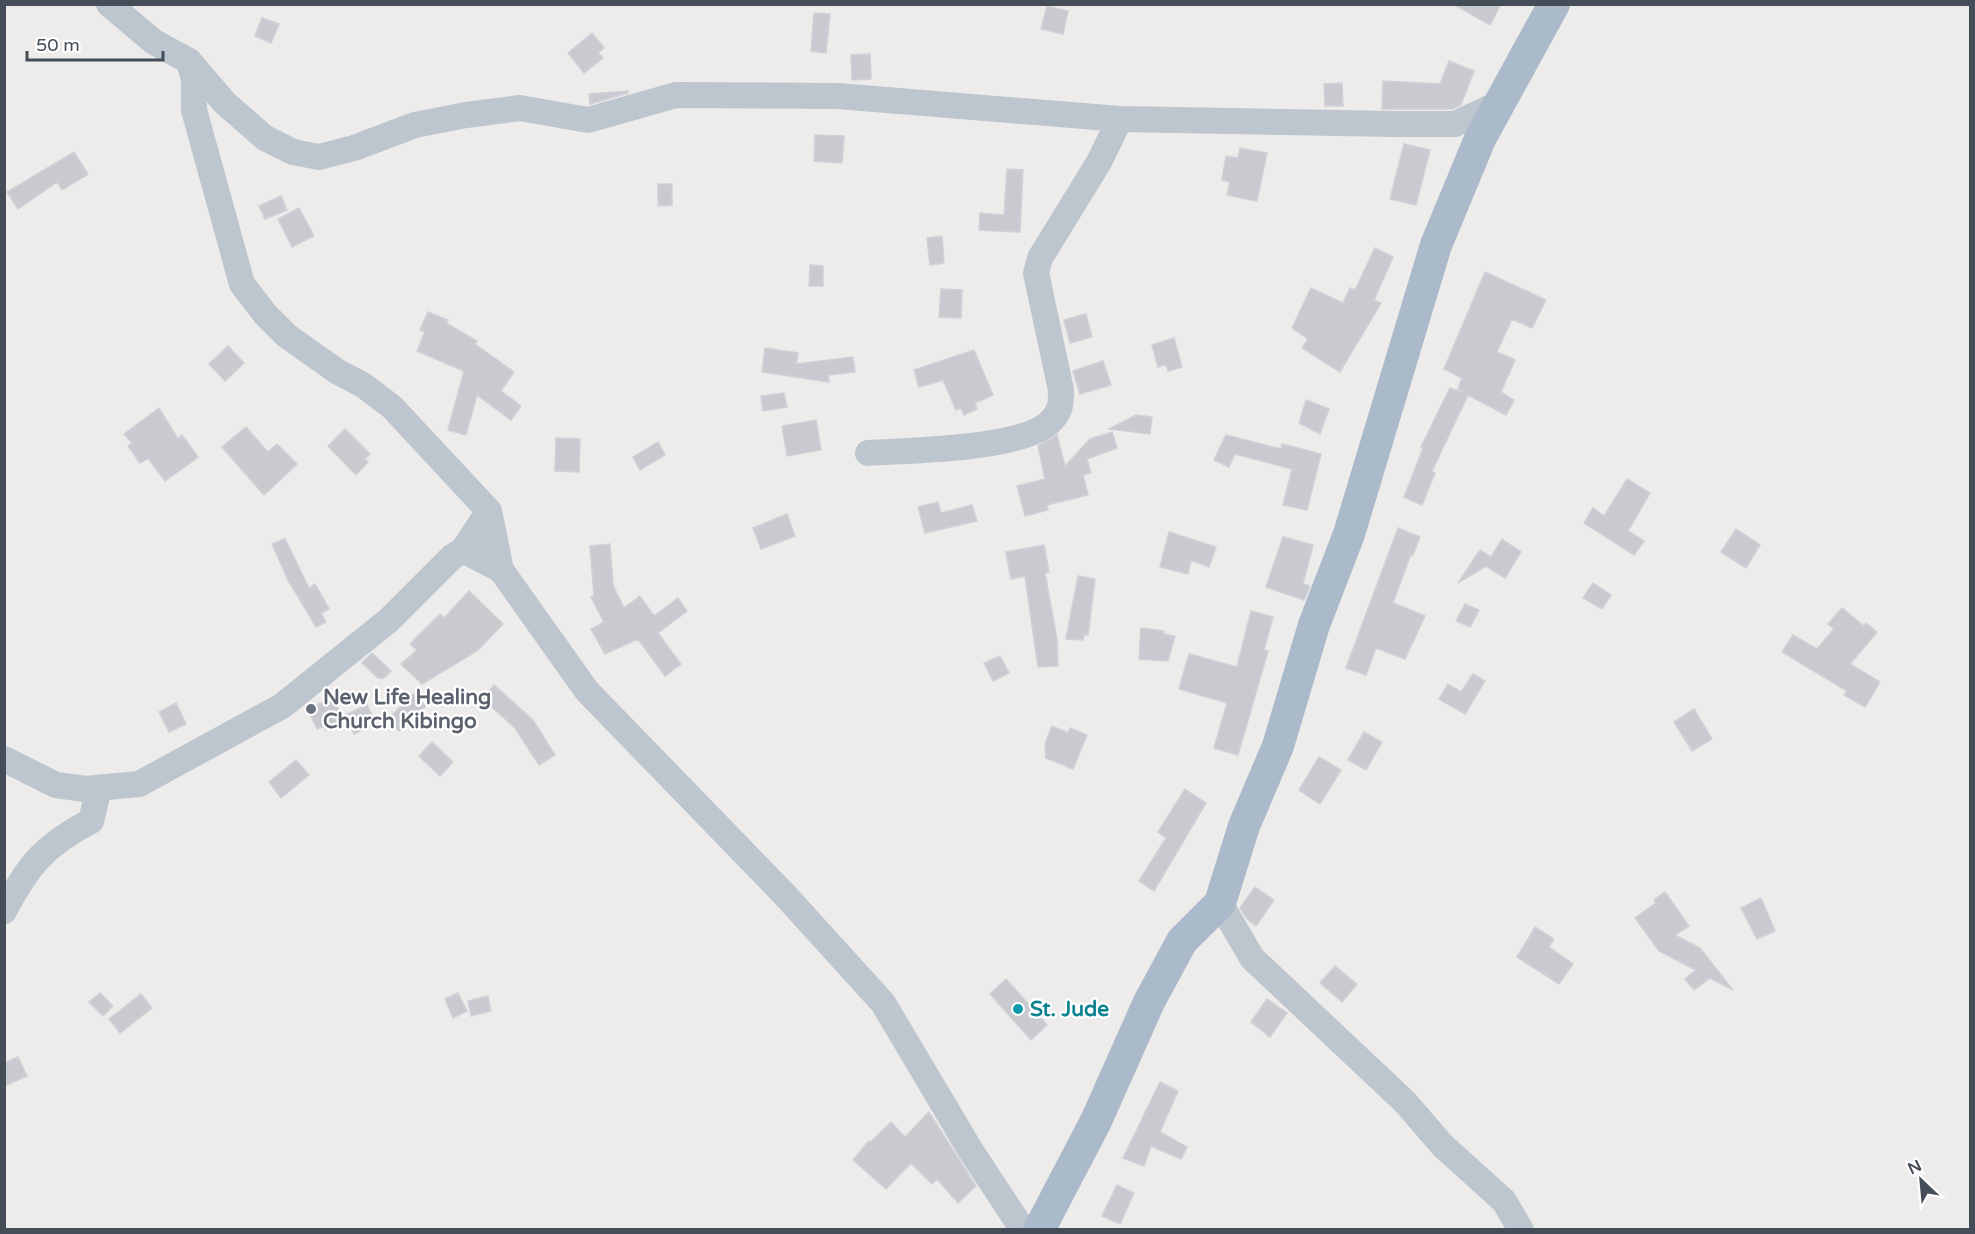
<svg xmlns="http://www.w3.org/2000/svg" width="1975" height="1234" font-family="'Varela Round',sans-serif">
  <rect width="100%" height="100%" fill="#eeebeb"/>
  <!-- building -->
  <path fill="#c8cad0" stroke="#cfd1d7" stroke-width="1.5" d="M 1453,4 L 1501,4 L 1490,25 Z
    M 1047,6 L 1068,11 L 1063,34 L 1041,29 Z
    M 814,13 L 830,14 L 826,53 L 811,51 Z
    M 262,18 L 279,24 L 271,43 L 255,36 Z
    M 592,33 L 604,48 L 598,53 L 603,58 L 584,73 L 568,53 Z
    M 870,54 L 871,79 L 852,80 L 851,55 Z
    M 1449,61 L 1474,71 L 1461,105 L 1452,109 L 1382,109 L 1383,81 L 1440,84 Z
    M 1342,83 L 1343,106 L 1325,106 L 1324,84 Z
    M 628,91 L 628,93 L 590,104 L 589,94 Z
    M 815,135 L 844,136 L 842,163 L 814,161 Z
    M 1404,144 L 1430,150 L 1416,205 L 1390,199 Z
    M 1240,148 L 1267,153 L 1257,201 L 1227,195 L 1230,182 L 1222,180 L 1226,156 L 1238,158 Z
    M 74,152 L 88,174 L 62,190 L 57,182 L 18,209 L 7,192 Z
    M 1007,169 L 1023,170 L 1020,232 L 979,230 L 980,213 L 1004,215 Z
    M 658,184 L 672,184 L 672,205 L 658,206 Z
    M 281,196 L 287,210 L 265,219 L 259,206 Z
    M 299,208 L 314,236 L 292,247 L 278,219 Z
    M 942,236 L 944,263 L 930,265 L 927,238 Z
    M 1375,248 L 1393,257 L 1374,300 L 1381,303 L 1340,372 L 1302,348 L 1308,339 L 1292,328 L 1311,288 L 1343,303 L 1350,288 L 1355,290 Z
    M 810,265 L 823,266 L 823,286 L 809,286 Z
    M 1485,272 L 1546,300 L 1532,328 L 1512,319 L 1497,352 L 1515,360 L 1501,392 L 1514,400 L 1506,415 L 1468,395 L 1432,471 L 1435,473 L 1422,505 L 1404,497 L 1423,448 L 1421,447 L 1450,388 L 1466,394 L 1458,389 L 1462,378 L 1444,369 Z
    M 941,289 L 962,290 L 961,318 L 939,317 Z
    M 428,312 L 448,320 L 446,323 L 477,341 L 475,344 L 514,372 L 501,391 L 521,406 L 511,420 L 477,395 L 466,435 L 448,430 L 464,371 L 417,351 L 425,332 L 420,330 Z
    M 1086,314 L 1092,337 L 1070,343 L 1064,320 Z
    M 1174,338 L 1182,367 L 1168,371 L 1166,364 L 1158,367 L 1152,345 Z
    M 228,346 L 244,363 L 225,381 L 209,364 Z
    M 765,348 L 798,353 L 796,364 L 853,357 L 855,372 L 828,375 L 829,382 L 762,372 Z
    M 974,350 L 993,395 L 975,403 L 977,409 L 964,415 L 961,408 L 956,410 L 943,380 L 919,387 L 914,370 Z
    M 1103,361 L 1111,385 L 1080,394 L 1073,371 Z
    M 784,393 L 787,407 L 763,411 L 761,396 Z
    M 1306,400 L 1329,409 L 1320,434 L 1299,423 Z
    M 159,408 L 178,439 L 182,435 L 198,457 L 165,481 L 148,458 L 140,463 L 128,446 L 132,443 L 124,434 Z
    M 1136,415 L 1152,417 L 1150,434 L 1109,429 Z
    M 816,420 L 821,450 L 787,456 L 782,426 Z
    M 246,427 L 268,452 L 277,444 L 297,464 L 264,495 L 222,447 Z
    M 345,429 L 370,454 L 365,459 L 368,462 L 356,475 L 328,446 Z
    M 1112,432 L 1117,448 L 1087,459 L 1091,473 L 1083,475 L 1088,495 L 1047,505 L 1048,510 L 1025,516 L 1017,486 L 1045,479 L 1038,446 L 1057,435 L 1065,466 L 1090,439 Z
    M 1226,435 L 1281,449 L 1282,444 L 1321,454 L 1307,510 L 1283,505 L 1292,469 L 1235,454 L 1229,467 L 1214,460 Z
    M 556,438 L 580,439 L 579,472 L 555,471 Z
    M 658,442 L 665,455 L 640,470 L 633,457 Z
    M 1627,479 L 1650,493 L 1628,531 L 1644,541 L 1634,555 L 1584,523 L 1593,508 L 1604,516 Z
    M 938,502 L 941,513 L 972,505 L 977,521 L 925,533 L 918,507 Z
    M 787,514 L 795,536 L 761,549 L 753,528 Z
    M 1398,528 L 1420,537 L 1413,555 L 1411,554 L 1393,603 L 1425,616 L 1405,659 L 1376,648 L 1366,675 L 1346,668 Z
    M 1736,529 L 1760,545 L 1746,568 L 1721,552 Z
    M 1169,532 L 1216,547 L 1209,567 L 1191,560 L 1188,574 L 1160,567 Z
    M 1283,537 L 1313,545 L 1303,584 L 1310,586 L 1304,600 L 1266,587 Z
    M 285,539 L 309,588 L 315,584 L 329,609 L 321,613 L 326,622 L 316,627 L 288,580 L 272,544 Z
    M 1502,539 L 1521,552 L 1505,578 L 1486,566 L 1458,583 L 1480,550 L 1491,557 Z
    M 610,544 L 613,585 L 624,608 L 640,596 L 654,616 L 678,598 L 687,611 L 658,633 L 681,664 L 665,676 L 638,639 L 605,654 L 591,629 L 604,622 L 591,597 L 594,596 L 590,546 Z
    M 1044,545 L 1049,572 L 1045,573 L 1057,639 L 1058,666 L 1038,667 L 1025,576 L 1011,579 L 1006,552 Z
    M 1078,576 L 1095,579 L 1088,635 L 1084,635 L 1083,640 L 1066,639 Z
    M 1593,583 L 1611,595 L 1602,609 L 1583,598 Z
    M 469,591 L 503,624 L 477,651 L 422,684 L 401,664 L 417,650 L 410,644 L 440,614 L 444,618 Z
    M 1465,604 L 1479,610 L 1470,627 L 1456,621 Z
    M 1842,608 L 1864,626 L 1866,623 L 1877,632 L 1850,664 L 1880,682 L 1865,707 L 1844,695 L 1847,691 L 1782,652 L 1793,635 L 1817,649 L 1834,629 L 1828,624 Z
    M 1251,611 L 1273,617 L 1264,650 L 1268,651 L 1238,755 L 1214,748 L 1227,703 L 1179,689 L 1189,654 L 1237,667 Z
    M 1141,628 L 1164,631 L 1164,634 L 1175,636 L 1168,661 L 1139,659 Z
    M 372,653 L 391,671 L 384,678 L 378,678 L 362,663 Z
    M 1000,656 L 1009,673 L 993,681 L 984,663 Z
    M 1473,674 L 1485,681 L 1465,714 L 1439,699 L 1448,684 L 1461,692 Z
    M 494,685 L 533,720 L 555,755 L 539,765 L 515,728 L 482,698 Z
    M 413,694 L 426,706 L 399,731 L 388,719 Z
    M 333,697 L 344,721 L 326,730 L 324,726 L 317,729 L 308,709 Z
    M 176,703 L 186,724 L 169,732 L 159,712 Z
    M 367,705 L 376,723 L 354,734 L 345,715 Z
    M 1694,709 L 1712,739 L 1692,751 L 1674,722 Z
    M 1052,726 L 1068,733 L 1070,728 L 1087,735 L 1073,769 L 1046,758 L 1045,744 Z
    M 1364,732 L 1382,742 L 1366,770 L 1348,760 Z
    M 432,742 L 453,762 L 440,776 L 419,756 Z
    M 1319,757 L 1341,770 L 1320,804 L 1299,790 Z
    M 296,760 L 309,775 L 281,798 L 269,782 Z
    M 1185,789 L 1206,803 L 1154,891 L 1139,881 L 1166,838 L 1158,832 Z
    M 1255,887 L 1274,900 L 1256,926 L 1247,919 L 1240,908 Z
    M 1665,892 L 1689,926 L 1675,935 L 1700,948 L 1733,990 L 1710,978 L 1694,990 L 1685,979 L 1696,970 L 1659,951 L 1635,918 L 1656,903 L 1654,900 Z
    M 1761,898 L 1775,931 L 1757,939 L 1741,908 Z
    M 1535,927 L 1554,939 L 1549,947 L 1573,964 L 1559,984 L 1517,957 Z
    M 1335,966 L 1357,984 L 1342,1002 L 1320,983 Z
    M 1006,979 L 1047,1025 L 1031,1040 L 990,994 Z
    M 100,993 L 113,1006 L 103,1016 L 89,1002 Z
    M 458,993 L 467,1011 L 453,1018 L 445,999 Z
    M 141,994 L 152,1008 L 120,1033 L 109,1019 Z
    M 488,996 L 491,1011 L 471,1016 L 468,1001 Z
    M 1267,999 L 1287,1013 L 1270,1037 L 1251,1022 Z
    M 18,1057 L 27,1076 L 4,1086 L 4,1063 Z
    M 1160,1082 L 1178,1091 L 1160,1132 L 1187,1147 L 1181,1159 L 1151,1146 L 1144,1166 L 1123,1158 Z
    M 929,1112 L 976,1186 L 958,1203 L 937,1179 L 932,1184 L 911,1163 L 886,1189 L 853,1160 L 869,1141 L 871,1142 L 891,1122 L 905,1137 Z
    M 1117,1185 L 1134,1193 L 1120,1224 L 1102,1216 Z"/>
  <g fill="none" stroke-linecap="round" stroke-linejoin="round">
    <!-- minor -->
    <path stroke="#bdc5ce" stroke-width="26" d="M 109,4 L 154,42 L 189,61 L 194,80 L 194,110 L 242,284 L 265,314 L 287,336 L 338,372 L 363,385 L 392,407 L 489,511 L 463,550
      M 189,61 L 225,103 L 265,138 L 293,152 L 319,157 L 354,148 L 415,125 L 466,115 L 520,108 L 588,120 L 676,95 L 838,96 L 1120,119 L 1394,124 L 1455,124 L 1502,102
      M 868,453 C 908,450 1026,450 1052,420 C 1061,410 1061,403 1061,390 L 1036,273 L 1040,258 L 1099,162 L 1120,119
      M 489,511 L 501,570
      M 4,759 L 56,785 L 85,789 L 139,784 L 282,706 L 389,620 L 452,557 L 463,550 L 501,570 L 587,691 L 784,894 L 883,1003 L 971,1151 L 1023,1230
      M 1220,903 L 1252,958 L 1405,1102 L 1443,1146 L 1504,1201 L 1521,1230
      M 4,911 C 28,865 45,845 91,821 L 99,788"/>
    <!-- major -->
    <path stroke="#abbaca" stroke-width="32" d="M 1039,1230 L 1096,1121 L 1149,1002 L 1182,941 L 1220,903 L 1244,826 L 1278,746 L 1314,625 L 1349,534 L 1436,245 L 1480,139 L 1554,4"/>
  </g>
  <!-- markers -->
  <circle fill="#6b7280" stroke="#fff" stroke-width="2" cx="311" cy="709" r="6"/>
  <circle fill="#0f9aa8" stroke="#fff" stroke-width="2" cx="1018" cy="1009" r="6"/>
  <g text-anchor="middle" stroke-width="4.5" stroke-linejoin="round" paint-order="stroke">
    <!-- worship labels -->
    <g font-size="21" font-weight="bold" fill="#5b616d" stroke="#fff" text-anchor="start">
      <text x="323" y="704">New Life Healing<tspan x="323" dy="24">Church Kibingo</tspan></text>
    </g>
    <!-- culture labels -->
    <g font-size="21" font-weight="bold" fill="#0d838f" stroke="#fff" text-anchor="start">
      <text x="1030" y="1016">St. Jude</text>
    </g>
  </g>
  <!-- border -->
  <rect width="1975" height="1234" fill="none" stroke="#454e58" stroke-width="12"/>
  <!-- north arrow -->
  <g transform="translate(1921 1180) rotate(334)" stroke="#ffffff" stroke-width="4.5" paint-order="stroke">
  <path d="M0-4.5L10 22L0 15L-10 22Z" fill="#454e58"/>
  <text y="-9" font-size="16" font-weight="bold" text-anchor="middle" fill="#454e58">N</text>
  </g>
  <!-- scale -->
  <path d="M27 51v9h136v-9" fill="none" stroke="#454e58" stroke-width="3"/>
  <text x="36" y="51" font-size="18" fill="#454e58" stroke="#ffffff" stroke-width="4.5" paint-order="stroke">50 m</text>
</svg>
